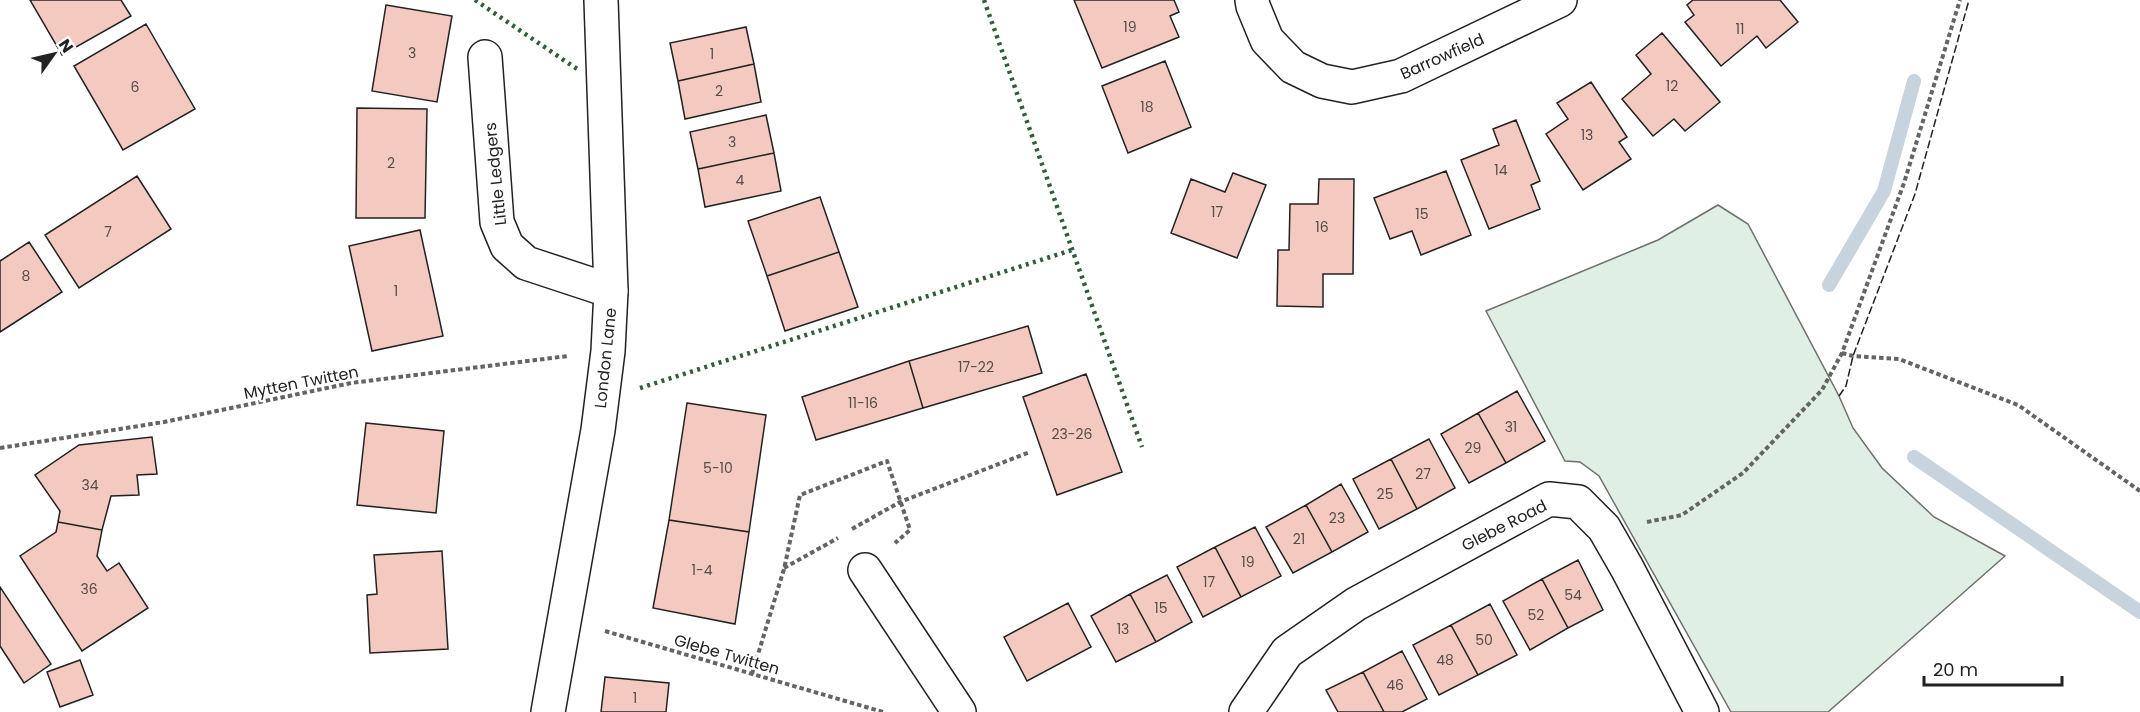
<svg xmlns="http://www.w3.org/2000/svg" width="2140" height="712" font-family="Poppins,sans-serif">
  <rect width="100%" height="100%" fill="#fff"/>
  <!-- green -->
  <path fill="#e0efe3" stroke="#6f6f6f" stroke-width="1.5" d="M 1718,205 L 1748,224 L 1839,396 L 1853,428 L 1882,468 L 1934,517 L 2005,556 L 1828,712 L 1731,712 L 1599,476 L 1580,462 L 1565,461 L 1486,311 L 1658,240 Z"/>
  <g fill="none" stroke-linecap="round" stroke-linejoin="round">
    <!-- stream -->
    <path stroke="#c7d3dd" stroke-width="14" d="M 1829,285 L 1884,191 L 1914,81
      M 1914,457 L 2140,612"/>
  </g>
  <!-- building -->
  <path fill="#f3c9c0" stroke="#222" stroke-width="1.5" d="M 30,0 L 121,0 L 131,16 L 62,55 Z
    M 1074,0 L 1174,0 L 1179,12 L 1170,16 L 1179,37 L 1102,68 Z
    M 1693,0 L 1780,0 L 1798,22 L 1766,48 L 1757,36 L 1721,66 L 1685,22 L 1694,15 L 1687,5 Z
    M 386,5 L 452,16 L 437,102 L 372,91 Z
    M 146,24 L 195,109 L 123,150 L 74,66 Z
    M 746,27 L 754,64 L 678,81 L 670,43 Z
    M 1662,33 L 1720,102 L 1685,131 L 1674,119 L 1653,136 L 1622,99 L 1651,74 L 1636,55 Z
    M 1165,61 L 1191,127 L 1128,153 L 1102,86 Z
    M 754,64 L 761,102 L 685,119 L 678,81 Z
    M 1591,82 L 1627,137 L 1619,142 L 1631,159 L 1583,190 L 1546,134 L 1568,119 L 1557,103 Z
    M 357,108 L 427,109 L 425,218 L 356,218 Z
    M 766,115 L 774,153 L 698,169 L 690,132 Z
    M 1516,120 L 1540,181 L 1531,185 L 1540,209 L 1489,229 L 1461,160 L 1499,145 L 1493,129 Z
    M 774,153 L 781,191 L 705,207 L 698,169 Z
    M 1446,171 L 1471,235 L 1421,255 L 1412,231 L 1390,239 L 1374,198 Z
    M 1233,173 L 1266,185 L 1237,258 L 1171,233 L 1191,179 L 1225,192 Z
    M 137,176 L 171,229 L 79,288 L 45,235 Z
    M 1319,179 L 1354,179 L 1353,274 L 1323,274 L 1323,307 L 1277,306 L 1278,250 L 1289,250 L 1290,204 L 1318,204 Z
    M 820,197 L 839,252 L 767,276 L 748,221 Z
    M 420,230 L 443,336 L 372,351 L 349,246 Z
    M 29,242 L 62,292 L 0,332 L 0,261 Z
    M 839,252 L 858,307 L 785,331 L 767,276 Z
    M 1028,326 L 1042,373 L 923,408 L 909,361 Z
    M 909,361 L 923,408 L 816,440 L 802,397 Z
    M 1086,374 L 1122,472 L 1057,495 L 1023,397 Z
    M 1517,391 L 1545,441 L 1506,463 L 1478,413 Z
    M 687,403 L 766,415 L 749,532 L 669,520 Z
    M 1478,413 L 1506,463 L 1469,483 L 1441,434 Z
    M 366,423 L 444,431 L 436,513 L 357,505 Z
    M 152,437 L 157,474 L 137,475 L 139,495 L 111,496 L 102,530 L 58,522 L 60,511 L 35,475 L 79,445 Z
    M 1429,439 L 1455,488 L 1417,509 L 1391,459 Z
    M 1391,459 L 1417,509 L 1379,529 L 1353,479 Z
    M 1341,484 L 1368,532 L 1332,552 L 1306,505 Z
    M 1306,505 L 1332,552 L 1293,573 L 1266,527 Z
    M 669,520 L 749,532 L 735,624 L 653,608 Z
    M 58,522 L 102,530 L 97,556 L 107,571 L 119,563 L 148,608 L 82,651 L 20,556 L 56,532 Z
    M 1255,527 L 1281,576 L 1241,597 L 1215,547 Z
    M 1215,547 L 1241,597 L 1203,617 L 1177,567 Z
    M 442,551 L 448,649 L 370,653 L 367,595 L 377,594 L 374,555 Z
    M 1578,560 L 1603,610 L 1568,628 L 1542,579 Z
    M 1167,575 L 1192,622 L 1156,642 L 1130,594 Z
    M 1542,579 L 1568,628 L 1530,650 L 1503,601 Z
    M 0,587 L 51,664 L 24,683 L 0,646 Z
    M 1130,594 L 1156,642 L 1116,662 L 1091,616 Z
    M 1068,603 L 1091,647 L 1027,681 L 1004,637 Z
    M 1490,604 L 1517,655 L 1478,675 L 1451,625 Z
    M 1451,625 L 1478,675 L 1439,695 L 1413,645 Z
    M 1402,651 L 1427,699 L 1402,712 L 1384,712 L 1363,672 Z
    M 80,660 L 93,695 L 60,707 L 47,672 Z
    M 1363,672 L 1384,712 L 1338,712 L 1326,690 Z
    M 605,677 L 669,683 L 666,712 L 601,712 Z"/>
  <g fill="none" stroke-linecap="round" stroke-linejoin="round">
    <defs>
      <path id="minor" d="M 1252,0 L 1253,6 L 1267,40 L 1293,67 L 1322,81 L 1352,87 L 1401,76 L 1560,0
        M 485,57 L 497,222 L 507,246 L 526,263 L 611,291
        M 865,570 L 959,712
        M 1246,712 L 1287,652 L 1356,604 L 1549,499 L 1578,502 L 1604,528 L 1627,568 L 1702,712"/>
      <path id="secondary" d="M 548,712 L 598,430 L 608,351 L 611,291 L 601,0"/>
    </defs>
    <!-- minor casing -->
    <use href="#minor" stroke="#222" stroke-width="36"/>
    <!-- secondary casing -->
    <use href="#secondary" stroke="#222" stroke-width="36"/>
    <!-- path -->
    <path stroke="#646464" stroke-width="4" stroke-dasharray="4.5 3" stroke-linecap="butt" d="M 1842,353 L 1853,356 L 1899,359 L 2018,405 L 2140,491
      M 0,448 L 164,422 L 351,383 L 568,356
      M 1647,522 L 1682,515 L 1743,473 L 1822,390 L 1842,353 L 1904,183 L 1960,0
      M 852,529 L 900,502 L 1030,452
      M 784,568 L 838,538
      M 605,631 L 883,712
      M 752,674 L 784,569 L 800,495 L 887,461 L 910,530 L 895,543"/>
    <!-- minor -->
    <use href="#minor" stroke="#fff" stroke-width="33"/>
    <!-- secondary -->
    <use href="#secondary" stroke="#fff" stroke-width="33"/>
    <!-- hedge -->
    <path stroke="#2f5e38" stroke-width="4.5" stroke-dasharray="3 4.5" stroke-linecap="butt" d="M 475,0 L 577,69
      M 984,0 L 1142,447
      M 640,388 L 1072,250"/>
    <!-- fence -->
    <path stroke="#222" stroke-width="1.5" stroke-dasharray="8 3" stroke-linecap="butt" d="M 1839,396 L 1846,386 L 1853,356 L 1915,194 L 1969,0"/>
  </g>
  <g text-anchor="middle" stroke-width="4.5" stroke-linejoin="round" paint-order="stroke">
    <!-- number labels -->
    <g font-size="14" fill="#564c4a">
      <text x="1130" y="32">19</text>
      <text x="1740" y="34">11</text>
      <text x="412" y="58">3</text>
      <text x="712" y="59">1</text>
      <text x="1672" y="91">12</text>
      <text x="135" y="92">6</text>
      <text x="719" y="96">2</text>
      <text x="1147" y="112">18</text>
      <text x="1587" y="140">13</text>
      <text x="732" y="147">3</text>
      <text x="391" y="168">2</text>
      <text x="1501" y="175">14</text>
      <text x="740" y="185">4</text>
      <text x="1217" y="217">17</text>
      <text x="1422" y="219">15</text>
      <text x="1322" y="232">16</text>
      <text x="108" y="237">7</text>
      <text x="26" y="281">8</text>
      <text x="396" y="296">1</text>
      <text x="976" y="372">17-22</text>
      <text x="863" y="408">11-16</text>
      <text x="1511" y="432">31</text>
      <text x="1072" y="439">23-26</text>
      <text x="1473" y="453">29</text>
      <text x="718" y="473">5-10</text>
      <text x="1423" y="479">27</text>
      <text x="90" y="490">34</text>
      <text x="1385" y="499">25</text>
      <text x="1337" y="523">23</text>
      <text x="1299" y="544">21</text>
      <text x="1248" y="567">19</text>
      <text x="702" y="575">1-4</text>
      <text x="1209" y="587">17</text>
      <text x="89" y="594">36</text>
      <text x="1573" y="600">54</text>
      <text x="1161" y="613">15</text>
      <text x="1536" y="620">52</text>
      <text x="1123" y="634">13</text>
      <text x="1484" y="645">50</text>
      <text x="1445" y="665">48</text>
      <text x="1395" y="690">46</text>
      <text x="635" y="703">1</text>
    </g>
    <!-- street labels -->
    <g font-size="16" fill="#222" stroke="#fff">
      <text transform="translate(1442 56) rotate(-24)" y="6">Barrowfield</text>
      <text transform="translate(495 174) rotate(-96)" y="6">Little Ledgers</text>
      <text transform="translate(605 358) rotate(-84)" y="6">London Lane</text>
      <text transform="translate(301 382) rotate(-11)" y="6">Mytten Twitten</text>
      <text transform="translate(1504 525) rotate(-27)" y="6">Glebe Road</text>
      <text transform="translate(727 654) rotate(16)" y="6">Glebe Twitten</text>
    </g>
  </g>
  <!-- north arrow -->
  <g transform="translate(54 54) rotate(56)" stroke="#ffffff" stroke-width="4.5" paint-order="stroke">
  <path d="M0-4.5L10 22L0 15L-10 22Z" fill="#222222"/>
  <text y="-9" font-size="16" font-weight="bold" text-anchor="middle" fill="#222222">N</text>
  </g>
  <!-- scale -->
  <path d="M1924 676v9h138v-9" fill="none" stroke="#222222" stroke-width="3"/>
  <text x="1933" y="676" font-size="18" fill="#222222" stroke="#ffffff" stroke-width="4.5" paint-order="stroke">20 m</text>
</svg>
